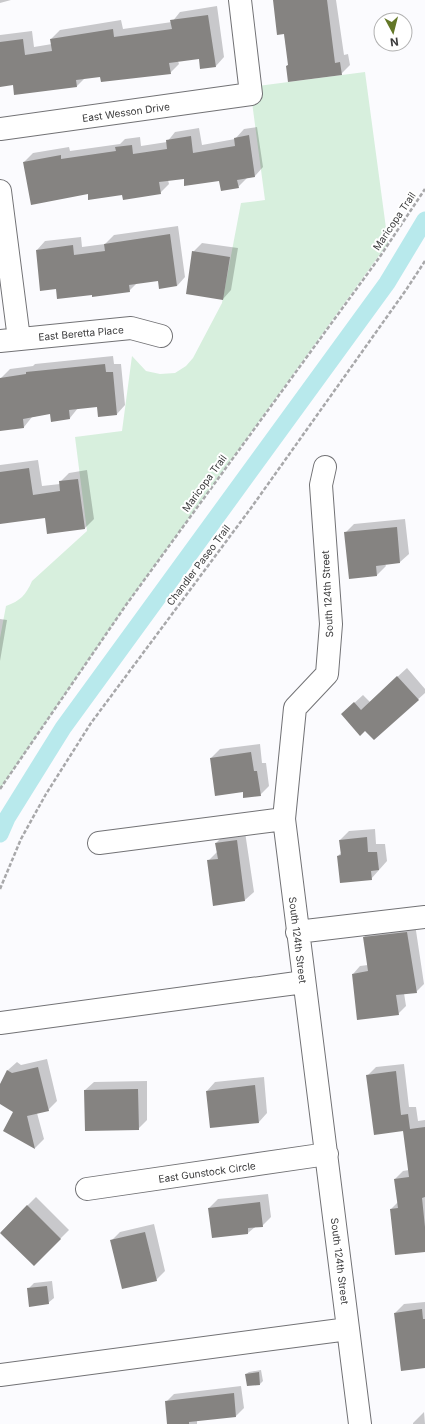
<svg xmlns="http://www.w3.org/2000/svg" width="425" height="1424" font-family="Inter,sans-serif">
  <rect width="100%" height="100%" fill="#fbfbfe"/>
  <!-- green -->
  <path fill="#d7efdd" d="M 365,72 L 388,243 L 126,605 L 0,789 L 0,638 L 6,606 C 20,601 26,595 32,581 L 87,531 L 75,437 L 122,431 L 132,356 L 146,371 L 160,374 L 175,373 L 186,366 L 193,358 L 222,303 L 241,203 L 265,200 L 250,87 Z"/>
  <!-- shadow -->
  <path fill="#0003" d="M 0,0 L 11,0 L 0,3 Z
    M 274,0 L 336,0 L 344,55 L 348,54 L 350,65 L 341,74 L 287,66 L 289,64 L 284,33 Z
    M 217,6 L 224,57 L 216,66 L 200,58 L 178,61 L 179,64 L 170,73 L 101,75 L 85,78 L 77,86 L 40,91 L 14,84 L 0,86 L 0,35 L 32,31 L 34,47 L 52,44 L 51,39 L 60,30 L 121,20 L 123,29 L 172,22 L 180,12 Z
    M 257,127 L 263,167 L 255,176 L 247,178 L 238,187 L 220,180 L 184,178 L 168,180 L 169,184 L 160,193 L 88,193 L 24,162 L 33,153 L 69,147 L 70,151 L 120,144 L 125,139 L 140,137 L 141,146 L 167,142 L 175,132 L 199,128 L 202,145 L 235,139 L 244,129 Z
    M 178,226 L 185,277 L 177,286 L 159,279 L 138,282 L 129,291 L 92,294 L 56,288 L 37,250 L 45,241 L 81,237 L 82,247 L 105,244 L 114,235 Z
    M 202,243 L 238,248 L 231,290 L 223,299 L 193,252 Z
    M 113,356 L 114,364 L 121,364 L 125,405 L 117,414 L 98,406 L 78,408 L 70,418 L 51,413 L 32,417 L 24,427 L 0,430 L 0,379 L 10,369 L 33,366 L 35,364 Z
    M 38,460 L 42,486 L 60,484 L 60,482 L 69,473 L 87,470 L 94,519 L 85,528 L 48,533 L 46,516 L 0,523 L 0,465 Z
    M 405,519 L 409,554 L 400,562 L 385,564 L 386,566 L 377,575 L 350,578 L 345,533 L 354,524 Z
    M 0,619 L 7,620 L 0,661 Z
    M 407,668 L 425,689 L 425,693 L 374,739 L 351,706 L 363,695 L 370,702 Z
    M 260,744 L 262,763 L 266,763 L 269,786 L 260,795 L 243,791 L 211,758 L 220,749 Z
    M 375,829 L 376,844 L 385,844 L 387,861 L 371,879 L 338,856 L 342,852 L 340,840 L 349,831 Z
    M 245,832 L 254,892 L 245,900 L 214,905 L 208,861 L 217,852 L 216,843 L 225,834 Z
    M 415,924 L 424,984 L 416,992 L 404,993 L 406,1006 L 398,1014 L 353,974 L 360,966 L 368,965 L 364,937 L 372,930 Z
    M 47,1059 L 57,1101 L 48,1110 L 37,1113 L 44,1139 L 35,1148 L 5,1130 L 15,1111 L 0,1103 L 0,1086 L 8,1070 L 17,1062 L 21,1065 Z
    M 404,1064 L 409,1107 L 416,1107 L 418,1121 L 425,1120 L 425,1251 L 391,1209 L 398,1202 L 395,1179 L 403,1171 L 409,1170 L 404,1130 L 367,1076 L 376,1067 Z
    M 264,1077 L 267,1113 L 259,1122 L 207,1091 L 215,1082 Z
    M 147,1081 L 147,1120 L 138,1129 L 85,1090 L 94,1082 Z
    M 268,1194 L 271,1217 L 262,1226 L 255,1227 L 248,1233 L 213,1237 L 209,1208 L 218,1199 Z
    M 36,1197 L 69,1230 L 34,1265 L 1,1232 Z
    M 154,1224 L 165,1271 L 156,1280 L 111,1241 L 120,1232 Z
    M 52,1281 L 54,1298 L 48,1303 L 28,1289 L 34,1283 Z
    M 425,1302 L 425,1367 L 395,1313 L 404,1304 Z
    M 261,1370 L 263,1381 L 260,1384 L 246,1374 L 249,1372 Z
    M 241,1386 L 244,1408 L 236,1416 L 197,1420 L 197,1424 L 168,1424 L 166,1402 L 174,1394 Z
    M 424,1412 L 425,1424 L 413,1424 L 413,1423 Z"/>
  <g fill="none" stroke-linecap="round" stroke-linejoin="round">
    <!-- canal -->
    <path stroke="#b8e9ec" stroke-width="17" d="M 0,834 L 7,818 L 63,728 L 387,283 L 425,220"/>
  </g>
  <!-- building -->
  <path fill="#858381" d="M 273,0 L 327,0 L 335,63 L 340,62 L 342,75 L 288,82 L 286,66 L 288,65 L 284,34 L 277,35 Z
    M 208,15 L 216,67 L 200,69 L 199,59 L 169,63 L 171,74 L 101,82 L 100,77 L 76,80 L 77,87 L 14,95 L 13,85 L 0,87 L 0,42 L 23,39 L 25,55 L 52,51 L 50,39 L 113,29 L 114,37 L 172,29 L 170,20 Z
    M 249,135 L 255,177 L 237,180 L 239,188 L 221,191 L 219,181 L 184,186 L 184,179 L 159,182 L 161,194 L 123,200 L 122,195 L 88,200 L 88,194 L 31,205 L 23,162 L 61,155 L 61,159 L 116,151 L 115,147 L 132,145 L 133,154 L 167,149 L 166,140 L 191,136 L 193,153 L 235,146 L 234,138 Z
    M 170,234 L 177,286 L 159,289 L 158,281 L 129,285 L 130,292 L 92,297 L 92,295 L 57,299 L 56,289 L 40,291 L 36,250 L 73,245 L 74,255 L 105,251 L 104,244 Z
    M 192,251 L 230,257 L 223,300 L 186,294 Z
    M 105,364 L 106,372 L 113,372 L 117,415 L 98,417 L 97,407 L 69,410 L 70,419 L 51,422 L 50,414 L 23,419 L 24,428 L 0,431 L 0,378 L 26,374 L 26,372 Z
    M 29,468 L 33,495 L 60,491 L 59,481 L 78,479 L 85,529 L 47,534 L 45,518 L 0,524 L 0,472 Z
    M 397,527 L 400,563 L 376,566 L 377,576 L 349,579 L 344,532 Z
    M 397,676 L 419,700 L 374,740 L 365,731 L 360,736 L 341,714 L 354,702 L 361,710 Z
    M 251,752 L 254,771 L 257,771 L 261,796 L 243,798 L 243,792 L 215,796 L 210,758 Z
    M 367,837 L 368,852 L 377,852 L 379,870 L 371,871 L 372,880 L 340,883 L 337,856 L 341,855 L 339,840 Z
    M 237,840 L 245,901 L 213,906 L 207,860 L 218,859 L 215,843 Z
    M 407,932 L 417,993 L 396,995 L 399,1015 L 357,1020 L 352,974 L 368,971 L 363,937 Z
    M 38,1067 L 49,1111 L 27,1116 L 35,1149 L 3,1131 L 13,1112 L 0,1104 L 0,1084 L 7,1070 L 12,1073 Z
    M 396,1071 L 401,1115 L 408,1114 L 410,1129 L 425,1127 L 425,1197 L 422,1198 L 425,1227 L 425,1252 L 395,1255 L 390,1209 L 398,1208 L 394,1179 L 409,1177 L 403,1131 L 374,1135 L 366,1075 Z
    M 255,1085 L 259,1123 L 210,1128 L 206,1091 Z
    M 138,1089 L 139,1130 L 85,1131 L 84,1090 Z
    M 260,1202 L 263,1227 L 248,1228 L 248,1234 L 212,1238 L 208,1208 Z
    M 27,1205 L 61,1239 L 34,1266 L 0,1233 Z
    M 145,1232 L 157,1281 L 122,1289 L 110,1240 Z
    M 47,1286 L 49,1304 L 29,1307 L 27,1288 Z
    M 422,1309 L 423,1319 L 425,1319 L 425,1368 L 401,1371 L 394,1313 Z
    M 259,1372 L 260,1385 L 247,1386 L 245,1374 Z
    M 234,1393 L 236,1417 L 189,1422 L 189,1424 L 167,1424 L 165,1401 Z"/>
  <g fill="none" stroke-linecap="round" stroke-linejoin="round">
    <defs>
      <path id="minor" d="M 0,129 L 251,94 L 240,0
        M 0,191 L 19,339
        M 0,341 L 131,328 L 161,336
        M 325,467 L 321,485 L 331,624 L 327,674 L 295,708 L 284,819 L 360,1424
        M 99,843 L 284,819
        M 297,932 L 425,917
        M 0,1023 L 304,982
        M 87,1189 L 327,1154
        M 0,1375 L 348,1329"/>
    </defs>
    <!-- minor casing -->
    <use href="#minor" stroke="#727275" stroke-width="24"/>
    <!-- path -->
    <path stroke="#a8a8aa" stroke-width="2.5" stroke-dasharray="4 2" stroke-linecap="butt" d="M 0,789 L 126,605 L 379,258 L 425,189
      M 0,889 L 21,839 L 46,794 L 91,723 L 251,508 L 406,290 L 425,261"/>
    <!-- minor -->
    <use href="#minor" stroke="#fff" stroke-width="22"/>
  </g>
  <g text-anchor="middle" stroke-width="4" stroke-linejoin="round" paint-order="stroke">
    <!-- street labels -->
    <g font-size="10" fill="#3b3b3c" stroke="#fff">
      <text transform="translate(126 112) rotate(-8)" y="4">East Wesson Drive</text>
      <text transform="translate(394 221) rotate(-56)" y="4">Maricopa Trail</text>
      <text transform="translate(81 333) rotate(-5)" y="4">East Beretta Place</text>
      <text transform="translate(204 483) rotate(-54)" y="4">Maricopa Trail</text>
      <text transform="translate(198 565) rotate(-53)" y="4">Chandler Paseo Trail</text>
      <text transform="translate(327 594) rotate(-93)" y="4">South 124th Street</text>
      <text transform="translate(298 940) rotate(83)" y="4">South 124th Street</text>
      <text transform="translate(207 1172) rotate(-8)" y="4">East Gunstock Circle</text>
      <text transform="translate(340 1261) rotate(83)" y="4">South 124th Street</text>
    </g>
  </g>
  <!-- north arrow -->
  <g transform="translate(393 32) rotate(173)"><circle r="19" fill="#ffffff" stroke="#b1b1b1"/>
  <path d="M0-3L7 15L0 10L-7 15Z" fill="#637727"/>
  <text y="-6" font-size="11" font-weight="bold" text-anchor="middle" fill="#3b3b3c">N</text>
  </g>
</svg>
